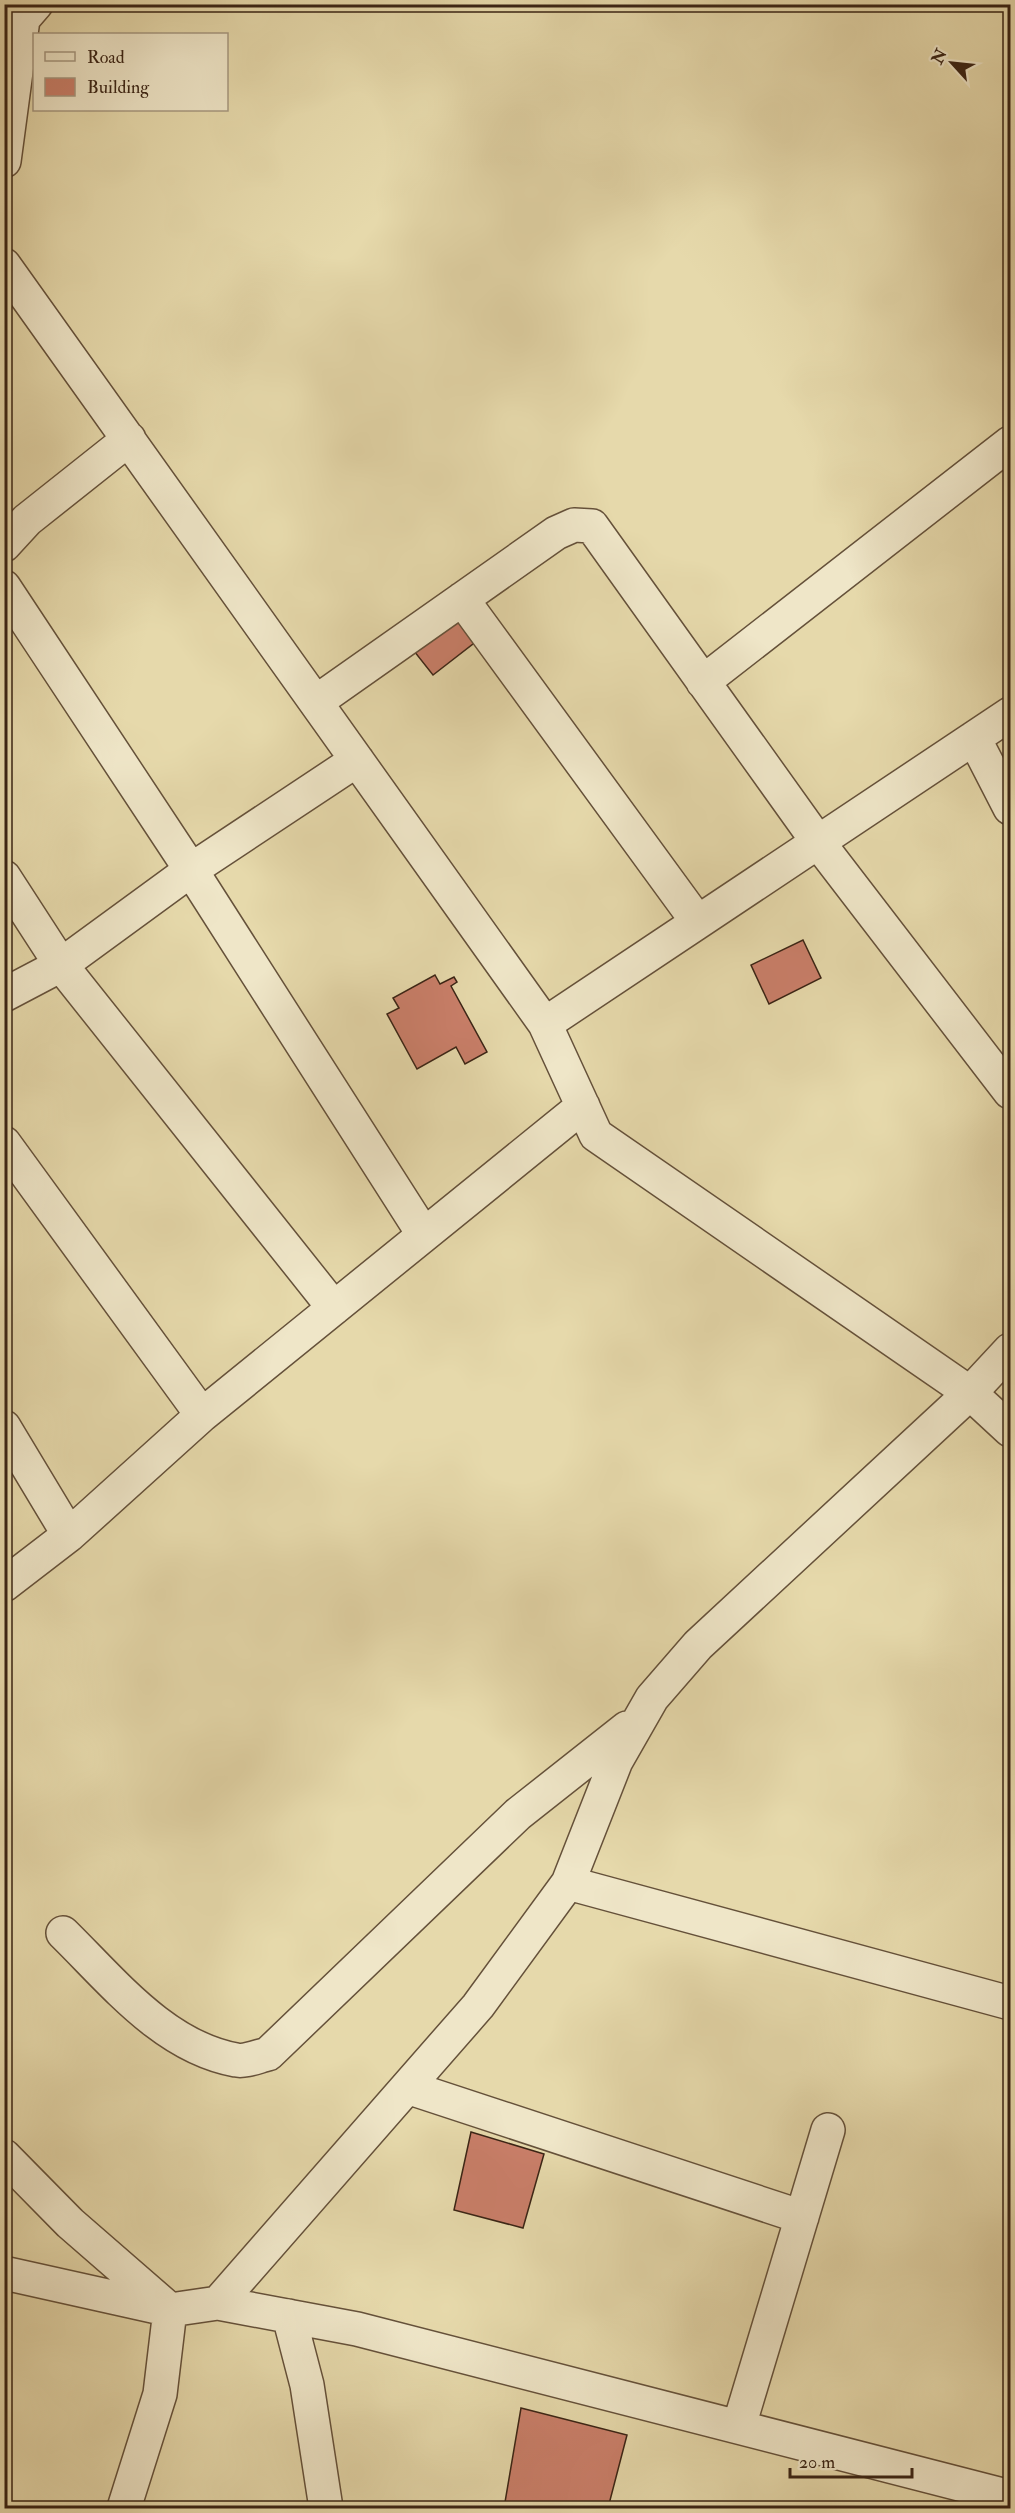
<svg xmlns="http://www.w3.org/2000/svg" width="1015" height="2513" font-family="'IM FELL Double Pica',serif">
  <rect width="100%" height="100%" fill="#e6d9ab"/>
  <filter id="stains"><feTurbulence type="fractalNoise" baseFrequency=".00333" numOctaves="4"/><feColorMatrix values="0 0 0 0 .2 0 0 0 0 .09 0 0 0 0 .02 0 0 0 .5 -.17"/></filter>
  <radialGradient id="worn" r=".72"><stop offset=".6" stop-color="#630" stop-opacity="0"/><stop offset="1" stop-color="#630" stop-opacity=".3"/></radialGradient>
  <!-- building -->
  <path fill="#ca7f6a" stroke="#3a2415" stroke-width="1.5" d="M 456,611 L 478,640 L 433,675 L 410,646 Z
    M 803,940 L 821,978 L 769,1004 L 751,965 Z
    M 435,975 L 440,984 L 454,977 L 457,982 L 451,986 L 487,1052 L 465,1064 L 456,1047 L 417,1069 L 387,1014 L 399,1008 L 393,998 Z
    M 471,2132 L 544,2154 L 523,2228 L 454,2210 Z
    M 521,2408 L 627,2435 L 608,2508 L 504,2508 Z"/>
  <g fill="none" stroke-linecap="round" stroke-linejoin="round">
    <defs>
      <path id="minor" d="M 4,161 L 23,19 L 36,4
        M 4,265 L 545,1024 L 596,1135 L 970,1393 L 1010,1430
        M 4,545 L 27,520 L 129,439
        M 4,587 L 191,870 L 424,1235
        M 462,599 L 697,921
        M 703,682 L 1010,443
        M 316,702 L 556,533 L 574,525 L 592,526 L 818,842 L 1010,1092
        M 974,738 L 1010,808
        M 4,877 L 61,965 L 334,1308
        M 4,995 L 61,965 L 191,870 L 357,760
        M 545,1024 L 1010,714
        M 4,1143 L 202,1415
        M 4,1427 L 69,1535
        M 4,1585 L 69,1535 L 202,1415 L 583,1106
        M 568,1883 L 1010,2003
        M 63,1933 C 113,1982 164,2047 236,2060 C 245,2062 259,2056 268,2054 L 518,1814 L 627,1728
        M 407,2087 L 802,2217
        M 4,2156 L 70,2223 L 170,2310 L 160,2394 L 124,2508
        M 4,2273 L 170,2310 L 218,2303 L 357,2329 L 1010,2497
        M 218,2303 L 478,2006 L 568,1883 L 616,1761 L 652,1698 L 698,1645 L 970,1393 L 1010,1350
        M 289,2316 L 307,2385 L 326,2508
        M 739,2426 L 828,2130"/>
    </defs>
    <!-- minor casing -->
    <use href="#minor" stroke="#65513a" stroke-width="36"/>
    <!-- minor -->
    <use href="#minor" stroke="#efe6c8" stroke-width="33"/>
  </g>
  <!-- margin -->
  <rect width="1015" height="2513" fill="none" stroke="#e6d9ab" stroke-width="24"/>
  <rect x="6" y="6" width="1003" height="2501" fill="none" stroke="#3a2415" stroke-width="3"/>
  <rect x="12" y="12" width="991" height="2489" fill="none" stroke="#3a2415" stroke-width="1.5"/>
  <!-- legend -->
  <rect x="33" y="33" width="195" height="78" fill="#efe6c8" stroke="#a79880" stroke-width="1.5"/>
  <rect x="45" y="52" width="30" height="9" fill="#efe6c8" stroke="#a79880" stroke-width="1.5"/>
  <text x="87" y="63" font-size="18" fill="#3a2415">Road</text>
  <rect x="45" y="78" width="30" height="18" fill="#ca7f6a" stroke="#a79880" stroke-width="1.5"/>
  <text x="87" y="93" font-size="18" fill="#3a2415">Building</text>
  <!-- north arrow -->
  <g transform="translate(952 63) rotate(297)" stroke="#efe6c8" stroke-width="4.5" paint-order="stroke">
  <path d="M0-4.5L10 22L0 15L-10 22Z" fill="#3a2415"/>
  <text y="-9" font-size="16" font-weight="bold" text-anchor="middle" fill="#3a2415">N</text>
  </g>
  <!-- scale -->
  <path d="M790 2468v9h122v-9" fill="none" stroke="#3a2415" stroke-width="3"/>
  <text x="799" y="2468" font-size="18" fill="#3a2415" stroke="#efe6c8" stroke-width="4.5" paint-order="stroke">20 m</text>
  <rect width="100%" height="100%" filter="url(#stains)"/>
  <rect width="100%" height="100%" fill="url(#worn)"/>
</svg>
